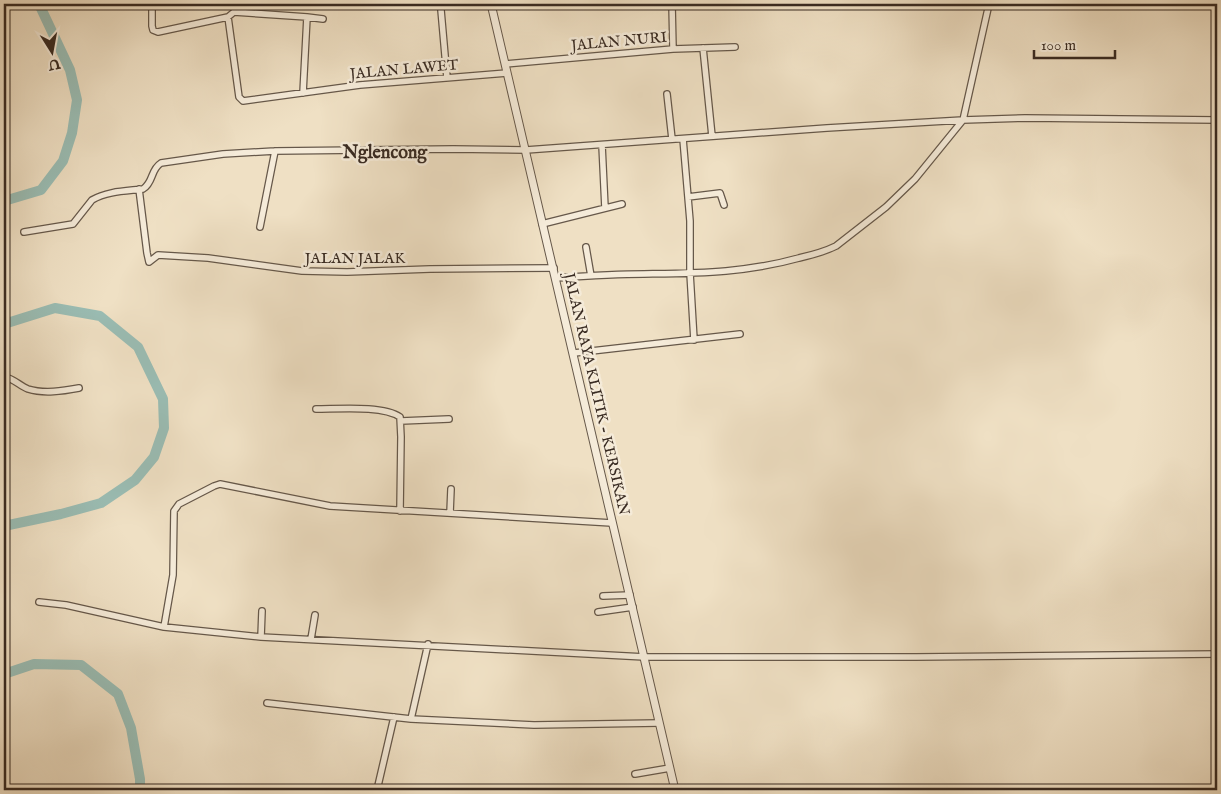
<svg xmlns="http://www.w3.org/2000/svg" width="1221" height="794" font-family="'IM FELL English',serif">
  <rect width="100%" height="100%" fill="#efe0c4"/>
  <filter id="stains"><feTurbulence type="fractalNoise" baseFrequency=".004" numOctaves="4"/><feColorMatrix values="0 0 0 0 .2 0 0 0 0 .09 0 0 0 0 .02 0 0 0 .5 -.17"/></filter>
  <radialGradient id="worn" r=".72"><stop offset=".6" stop-color="#630" stop-opacity="0"/><stop offset="1" stop-color="#630" stop-opacity=".3"/></radialGradient>
  <g fill="none" stroke-linecap="round" stroke-linejoin="round">
    <!-- river -->
    <path stroke="#9abdb4" stroke-width="10" d="M 4,201 L 41,190 L 63,161 L 72,133 L 77,100 L 70,70 L 39,4
      M 4,324 L 55,308 L 100,316 L 138,347 L 163,399 L 164,428 L 154,457 L 135,480 L 101,503 L 61,514 L 4,526
      M 4,674 L 34,664 L 81,665 L 118,694 L 131,728 L 140,779 L 140,790"/>
    <defs>
      <path id="minor" d="M 152,4 L 152,26 L 153,30 L 158,32 L 228,17 L 234,12 L 307,17 L 303,93
        M 672,4 L 673,49
        M 441,10 L 447,78
        M 228,17 L 239,97 L 243,101 L 360,85 L 507,73
        M 307,17 L 323,19
        M 703,48 L 712,136
        M 505,64 L 673,49 L 735,47
        M 667,94 L 672,139
        M 683,139 L 690,221 L 690,273 L 694,340
        M 602,145 L 605,208
        M 139,189 L 147,253 L 149,262 L 158,255 L 208,258 L 302,271 L 347,272 L 430,269 L 554,268
        M 688,197 L 720,193 L 724,205
        M 542,224 L 622,204
        M 260,227 L 275,151
        M 24,232 L 73,224 L 92,200 C 107,191 127,191 143,189 C 154,182 150,170 161,163 L 223,154 L 275,151 L 453,149 L 526,150 L 827,128 L 963,120 L 989,4
        M 586,247 L 591,276
        M 556,278 C 585,276 614,274 644,274 C 699,273 745,273 799,258 C 812,255 824,252 836,246 L 886,207 L 915,179 L 963,120 L 1025,118 L 1217,120
        M 574,353 L 740,334
        M 4,377 C 13,378 20,386 28,389 C 44,394 63,391 79,388
        M 316,409 C 338,409 383,405 400,417 L 401,437 L 400,511
        M 401,421 L 449,419
        M 450,513 L 451,489
        M 603,596 L 630,595
        M 39,602 L 66,605 L 164,627 L 261,637 L 645,657 L 916,657 L 1217,654
        M 598,612 L 633,607
        M 164,627 L 173,575 L 174,511 L 179,504 L 214,486 L 220,484 L 330,506 L 612,523
        M 261,637 L 262,611
        M 311,639 L 315,615
        M 267,703 L 411,719 L 534,725 L 659,723
        M 411,719 L 428,644
        M 635,774 L 670,768
        M 377,790 L 394,717"/>
      <path id="tertiary" d="M 491,4 L 675,790"/>
    </defs>
    <!-- minor casing -->
    <use href="#minor" stroke="#66584a" stroke-width="8"/>
    <!-- tertiary casing -->
    <use href="#tertiary" stroke="#66584a" stroke-width="9"/>
    <!-- minor -->
    <use href="#minor" stroke="#f5ebd9" stroke-width="5.5"/>
    <!-- tertiary -->
    <use href="#tertiary" stroke="#f5ebd9" stroke-width="7"/>
  </g>
  <g text-anchor="middle" stroke-width="5" stroke-linejoin="round" paint-order="stroke">
    <!-- street labels -->
    <g font-size="15" fill="#392b22" stroke="#f5ebd9">
      <text transform="translate(619 41) rotate(-5)" y="5">JALAN NURI</text>
      <text transform="translate(404 69) rotate(-5)" y="5">JALAN LAWET</text>
      <text x="355" y="263">JALAN JALAK</text>
      <text transform="translate(597 394) rotate(77)" y="5">JALAN RAYA KLITIK - KERSIKAN</text>
    </g>
    <!-- quarter labels -->
    <g font-size="18" font-weight="bold" fill="#392b22" stroke="#f5ebd9">
      <text x="385" y="158">Nglencong</text>
    </g>
  </g>
  <!-- margin -->
  <rect width="1221" height="794" fill="none" stroke="#efe0c4" stroke-width="20"/>
  <rect x="5" y="5" width="1211" height="784" fill="none" stroke="#392b22" stroke-width="2.5"/>
  <rect x="10" y="10" width="1201" height="774" fill="none" stroke="#392b22"/>
  <!-- north arrow -->
  <g transform="translate(52 52) rotate(169)" stroke="#f5ebd9" stroke-width="4" paint-order="stroke">
  <path d="M0-4L9 19L0 12L-9 19Z" fill="#392b22"/>
  <text y="-8" font-size="14" font-weight="bold" text-anchor="middle" fill="#392b22">U</text>
  </g>
  <!-- scale -->
  <path d="M1034 50v8h81v-8" fill="none" stroke="#392b22" stroke-width="2.5"/>
  <text x="1041" y="50" font-size="15" fill="#392b22" stroke="#f5ebd9" stroke-width="4" paint-order="stroke">100 m</text>
  <rect width="100%" height="100%" filter="url(#stains)"/>
  <rect width="100%" height="100%" fill="url(#worn)"/>
</svg>
